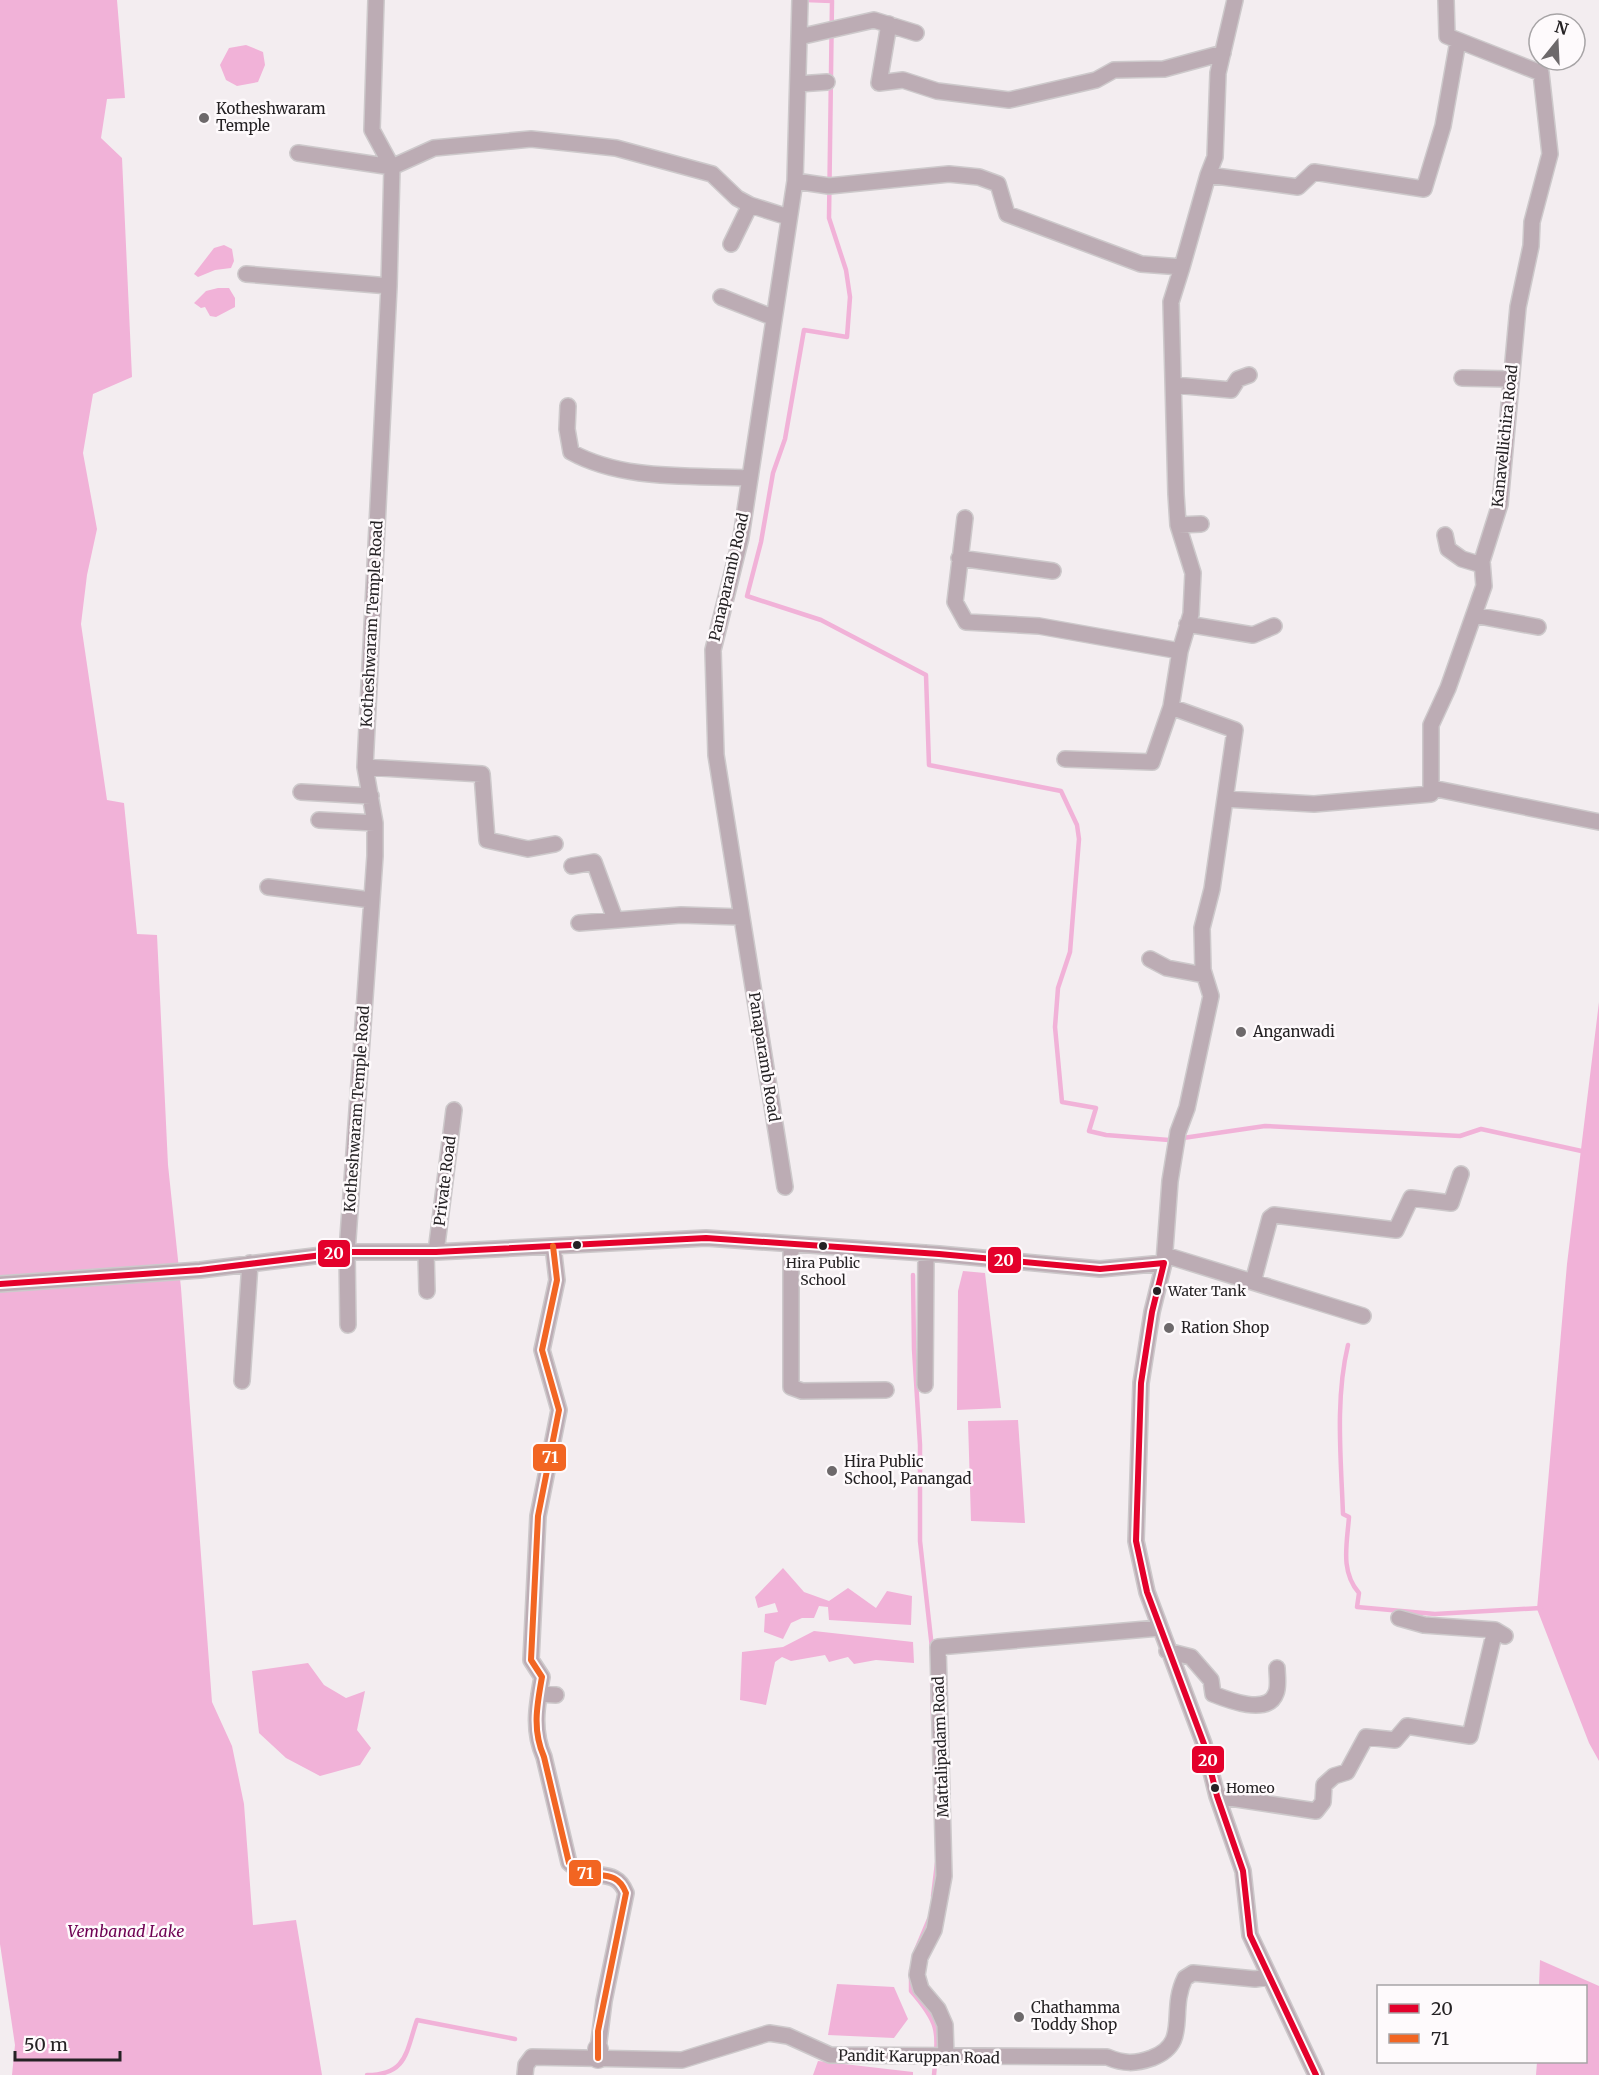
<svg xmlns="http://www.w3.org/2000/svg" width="1599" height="2075" font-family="Merriweather,serif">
  <rect width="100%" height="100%" fill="#f3edf0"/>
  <!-- water -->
  <path fill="#f1b2d8" d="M 0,0 L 117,0 L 125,98 L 107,99 L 101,138 L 122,158 L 132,377 L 93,394 L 83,453 L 97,529 L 87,575 L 81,624 L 107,800 L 124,803 L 137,934 L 157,935 L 168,1165 L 181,1288 L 212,1702 L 232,1746 L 244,1804 L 253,1925 L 296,1920 L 322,2075 L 12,2075 L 15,2045 L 0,1944 Z
    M 246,45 L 263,52 L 265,65 L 258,82 L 237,86 L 226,80 L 220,65 L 229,48 Z
    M 224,245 L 232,249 L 234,261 L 231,268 L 215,270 L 198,277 L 194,274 L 214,248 Z
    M 218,288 L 229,288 L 235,298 L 235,307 L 216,317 L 210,316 L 205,307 L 201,308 L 194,303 L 206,291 Z
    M 1599,1002 L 1599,1761 L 1589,1743 L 1537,1609 L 1567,1264 Z
    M 963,1271 L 985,1273 L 1001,1408 L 957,1410 L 958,1291 Z
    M 1018,1420 L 1025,1523 L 971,1521 L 968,1421 Z
    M 783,1568 L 804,1592 L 829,1601 L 848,1588 L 876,1608 L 887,1591 L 912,1596 L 911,1625 L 829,1620 L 828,1607 L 819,1606 L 814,1618 L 802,1618 L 791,1623 L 783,1639 L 764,1632 L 765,1614 L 778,1612 L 775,1603 L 758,1608 L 755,1597 Z
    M 814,1631 L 913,1642 L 914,1663 L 876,1660 L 854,1664 L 848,1657 L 829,1662 L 825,1655 L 791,1661 L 782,1657 L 775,1662 L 766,1705 L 740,1700 L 742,1652 L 783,1647 Z
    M 308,1663 L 324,1685 L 346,1698 L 365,1691 L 357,1730 L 371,1748 L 360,1765 L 320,1776 L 286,1758 L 259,1733 L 252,1671 Z
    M 1540,1960 L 1599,1986 L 1599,2075 L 1536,2075 L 1537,2062 L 1586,2062 L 1586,1986 L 1539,1986 Z
    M 837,1984 L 894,1987 L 908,2019 L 894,2038 L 828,2035 Z
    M 818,2061 L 913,2072 L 913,2075 L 813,2075 Z"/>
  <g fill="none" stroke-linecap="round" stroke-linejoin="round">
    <!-- stream -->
    <path stroke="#f1b2d8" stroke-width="4.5" d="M 806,0 L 832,1 L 829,218 L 846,270 L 850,297 L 847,337 L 804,330 L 785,439 L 773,473 L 761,542 L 747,596 L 821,620 L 926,675 L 929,765 L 1061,791 L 1077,825 L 1079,839 L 1070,952 L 1058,988 L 1055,1027 L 1062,1102 L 1096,1108 L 1089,1131 L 1106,1135 L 1169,1140
      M 1183,1138 L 1265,1126 L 1460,1136 L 1481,1129 L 1586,1152
      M 913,1275 L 914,1349 L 920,1445 L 920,1541 L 932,1648
      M 1348,1345 C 1335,1399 1341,1459 1343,1514 L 1349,1517 C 1347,1544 1340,1571 1359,1593 L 1357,1607 L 1435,1614 L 1541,1608
      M 932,1677 L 933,1720
      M 933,1896 L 937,1863
      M 916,1950 L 929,1919
      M 911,1970 L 911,1991 C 941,2025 938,2032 934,2075
      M 367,2075 C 407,2075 406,2052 417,2020 L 515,2039"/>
    <defs>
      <path id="minor" d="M 889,24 L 879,83 L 903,80 L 937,91 L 1009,100 L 1096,80 L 1114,70 L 1164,69 L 1223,53
        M 799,37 L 874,20 L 916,33
        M 798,84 L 827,82
        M 298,153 L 392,167 L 434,148 L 531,139 L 616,148 L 712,174 L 737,198 L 750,205 L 788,217
        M 1208,175 L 1298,187 L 1314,172 L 1424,189 L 1443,126 L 1458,41
        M 795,181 L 829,186 L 949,174 L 979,177 L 998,184 L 1007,214 L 1141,264 L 1182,267 L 1208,175 L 1215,157 L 1218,73 L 1235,0
        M 731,244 L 750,205
        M 246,274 L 389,286
        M 721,297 L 772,317
        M 1462,378 L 1510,379
        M 1174,385 L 1231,390 L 1238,379 L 1249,375
        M 568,406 L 567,429 L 571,452 C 623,481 691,475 750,478
        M 965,518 L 955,602 L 966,622 L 1039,626 L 1180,651
        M 1178,525 L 1201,524
        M 1445,535 L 1448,549 L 1462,559 L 1482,565
        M 959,558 L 1053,571
        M 1474,615 L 1538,627
        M 1187,624 L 1253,635 L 1274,626
        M 1065,759 L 1152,762 L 1171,707 L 1180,651 L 1191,614 L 1193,573 L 1178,525 L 1176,494 L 1171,302 L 1182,267
        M 365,767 L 482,774 L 487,840 L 528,849 L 555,844
        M 1432,788 L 1599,822
        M 301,792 L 371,796
        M 1225,799 L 1314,804 L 1431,794 L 1431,725 L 1448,688 L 1484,586 L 1482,561 L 1500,504 L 1518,307 L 1531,246 L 1532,222 L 1550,154 L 1541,73 L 1447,36 L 1446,0
        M 319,820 L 375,823
        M 572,866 L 594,862 L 615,919
        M 268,887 L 371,900
        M 579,923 L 681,915 L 741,917
        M 1150,959 L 1167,968 L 1204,975
        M 785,1187 L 716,755 L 713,650 L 741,537 L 795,181 L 800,0
        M 791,1244 L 791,1387 L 802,1391 L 886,1390
        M 553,1246 L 557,1280 L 542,1350 L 559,1410 L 538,1516 L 531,1660 L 542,1677 C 537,1705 532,1730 544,1757 L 569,1863 C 574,1866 579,1872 585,1873 C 604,1877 618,1872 626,1893 L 604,2001 L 598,2049
        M 426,1252 L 427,1291
        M 436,1252 L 454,1110
        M 1165,1255 L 1363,1316
        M 1164,1263 L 1170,1181 L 1178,1132 L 1187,1108 L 1211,996 L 1203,970 L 1202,928 L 1212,889 L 1235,730 L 1171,707
        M 1253,1282 L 1270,1218 L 1274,1215 L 1396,1230 L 1411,1198 L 1451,1203 L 1461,1174
        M 0,1284 L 200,1270 L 347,1252 L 436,1252 L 706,1238 L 939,1254 L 1100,1269 L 1164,1263 L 1152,1312 L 1141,1383 L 1136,1541 L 1147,1592 L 1204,1744 L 1217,1796 L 1243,1871 L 1250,1935 L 1316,2075
        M 348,1325 L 347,1252 L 375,856 L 375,823 L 365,767 L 389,286 L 392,167 L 372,130 L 376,0
        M 242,1381 L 250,1263
        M 925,1385 L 926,1253
        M 1399,1618 L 1424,1625 L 1495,1630 L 1505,1636
        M 1167,1651 L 1191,1657 L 1211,1680 L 1213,1694 C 1228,1700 1268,1716 1276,1693 C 1279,1686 1277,1675 1277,1668
        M 539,1694 L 556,1695
        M 1217,1796 L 1316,1811 L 1323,1802 L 1324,1785 L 1334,1776 L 1347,1772 L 1366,1737 L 1395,1740 L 1407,1726 L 1470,1736 L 1495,1630
        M 946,2057 L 945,2025 L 938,2009 L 921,1989 L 917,1975 L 920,1957 L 934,1930 L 944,1876 L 938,1647 L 1159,1628
        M 525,2075 L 526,2065 L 532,2057 L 682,2060 L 769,2033 L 788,2036 L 830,2055 L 1107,2057 C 1124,2064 1135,2064 1152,2058 C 1191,2043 1168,2012 1185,1978 L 1193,1973 L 1255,1979 L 1269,1977"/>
      <path id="tertiary" d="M 598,2049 L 598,2058"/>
    </defs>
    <!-- minor casing -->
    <use href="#minor" stroke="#cdc9cb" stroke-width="18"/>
    <!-- tertiary casing -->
    <use href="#tertiary" stroke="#cdc9cb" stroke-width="22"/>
    <!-- minor -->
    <use href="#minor" stroke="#bcacb4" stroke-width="15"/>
    <!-- tertiary -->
    <use href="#tertiary" stroke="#bcacb4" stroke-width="20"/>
    <defs>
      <path id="bus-1" d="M 0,1284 L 200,1270 L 347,1252 L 436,1252 L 706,1238 L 939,1254 L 1100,1269 L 1164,1263 L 1152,1312 L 1141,1383 L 1136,1541 L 1147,1592 L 1204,1744 L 1217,1796 L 1243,1871 L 1250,1935 L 1316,2075"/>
      <path id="bus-2" d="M 553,1246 L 557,1280 L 542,1350 L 559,1410 L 538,1516 L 531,1660 L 542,1677 C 537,1705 532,1730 544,1757 L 569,1863 C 574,1866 579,1872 585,1873 C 604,1877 618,1872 626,1893 L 598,2031 L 598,2058"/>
    </defs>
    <!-- bus-1 casing -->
    <use href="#bus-1" stroke="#fefafc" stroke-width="10"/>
    <!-- bus-2 casing -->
    <use href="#bus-2" stroke="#fefafc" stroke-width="10"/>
    <!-- bus-1 -->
    <use href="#bus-1" stroke="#e4002b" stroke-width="6"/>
    <!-- bus-2 -->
    <use href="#bus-2" stroke="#f26522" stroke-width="6"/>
  </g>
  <!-- markers -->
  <g fill="#6d696b" stroke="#fefafc" stroke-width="2">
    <circle cx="204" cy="118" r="6"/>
    <circle cx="1241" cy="1032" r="6"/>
    <circle cx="1169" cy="1328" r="6"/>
    <circle cx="832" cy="1471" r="6"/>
    <circle cx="1019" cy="2017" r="6"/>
  </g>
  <g fill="#252224" stroke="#fefafc" stroke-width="2">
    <circle cx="577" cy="1245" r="5"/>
    <circle cx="823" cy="1246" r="5"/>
    <circle cx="1157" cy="1291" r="5"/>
    <circle cx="1215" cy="1788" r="5"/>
  </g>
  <g text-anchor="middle" stroke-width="5" stroke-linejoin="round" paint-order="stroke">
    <!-- bus labels -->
    <g font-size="14" fill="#252224" stroke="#fefafc" text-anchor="start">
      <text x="823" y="1268" text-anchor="middle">Hira Public<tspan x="823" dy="17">School</tspan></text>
      <text x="1168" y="1296">Water Tank</text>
      <text x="1226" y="1793">Homeo</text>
    </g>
    <!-- poi labels -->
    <g font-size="15" fill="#252224" stroke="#fefafc" text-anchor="start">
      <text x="216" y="114">Kotheshwaram<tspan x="216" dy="17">Temple</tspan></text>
      <text x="1253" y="1037">Anganwadi</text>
      <text x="1181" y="1333">Ration Shop</text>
      <text x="844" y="1467">Hira Public<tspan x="844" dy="17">School, Panangad</tspan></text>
      <text x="1031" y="2013">Chathamma<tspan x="1031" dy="17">Toddy Shop</tspan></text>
    </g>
    <!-- street labels -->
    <g font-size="15" fill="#252224" stroke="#fefafc">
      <text transform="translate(1505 436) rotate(-84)" y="5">Kanavellichira Road</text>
      <text transform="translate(729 577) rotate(-77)" y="5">Panaparamb Road</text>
      <text transform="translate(372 624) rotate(-87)" y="5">Kotheshwaram Temple Road</text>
      <text transform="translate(764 1057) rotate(81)" y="5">Panaparamb Road</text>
      <text transform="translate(357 1109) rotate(-86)" y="5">Kotheshwaram Temple Road</text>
      <text transform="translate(445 1181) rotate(-83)" y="5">Private Road</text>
      <text transform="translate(941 1747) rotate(-92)" y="5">Mattalipadam Road</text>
      <text transform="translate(919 2057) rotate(1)" y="5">Pandit Karuppan Road</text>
    </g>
    <!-- water labels -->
    <g font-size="16" font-style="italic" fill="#6e0153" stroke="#fefafc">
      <text x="126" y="1937">Vembanad Lake</text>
    </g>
  </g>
  <g stroke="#fefafc" stroke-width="2">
    <rect x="317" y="1239" width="34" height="29" rx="6" fill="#e4002b"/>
    <rect x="987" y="1246" width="35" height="28" rx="6" fill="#e4002b"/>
    <rect x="532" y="1443" width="35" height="29" rx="6" fill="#f26522"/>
    <rect x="1191" y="1745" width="34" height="29" rx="6" fill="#e4002b"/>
    <rect x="568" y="1859" width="34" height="28" rx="6" fill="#f26522"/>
  </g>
  <g font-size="16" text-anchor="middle" font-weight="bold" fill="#fff">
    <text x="334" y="1259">20</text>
    <text x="1004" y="1266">20</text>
    <text x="550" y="1463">71</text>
    <text x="1208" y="1766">20</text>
    <text x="585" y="1879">71</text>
  </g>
  <!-- legend -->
  <rect x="1377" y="1985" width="210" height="78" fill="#fefafc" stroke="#a7a4a6" stroke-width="1.5"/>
  <rect x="1389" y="2004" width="30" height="9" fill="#e4002b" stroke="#a7a4a6" stroke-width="1.5"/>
  <text x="1431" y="2015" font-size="18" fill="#252224">20</text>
  <rect x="1389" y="2034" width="30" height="9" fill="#f26522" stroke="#a7a4a6" stroke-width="1.5"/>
  <text x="1431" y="2045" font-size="18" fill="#252224">71</text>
  <!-- north arrow -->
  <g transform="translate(1557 42) rotate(18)"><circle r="28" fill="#fefafc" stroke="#a7a4a6" stroke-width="1.5"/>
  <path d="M0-4.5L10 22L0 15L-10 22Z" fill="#6d696b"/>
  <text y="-9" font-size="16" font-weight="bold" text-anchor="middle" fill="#252224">N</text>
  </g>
  <!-- scale -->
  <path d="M15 2051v9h105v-9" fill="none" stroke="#252224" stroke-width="3"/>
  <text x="24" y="2051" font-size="18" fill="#252224" stroke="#fefafc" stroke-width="4.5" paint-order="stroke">50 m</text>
</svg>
